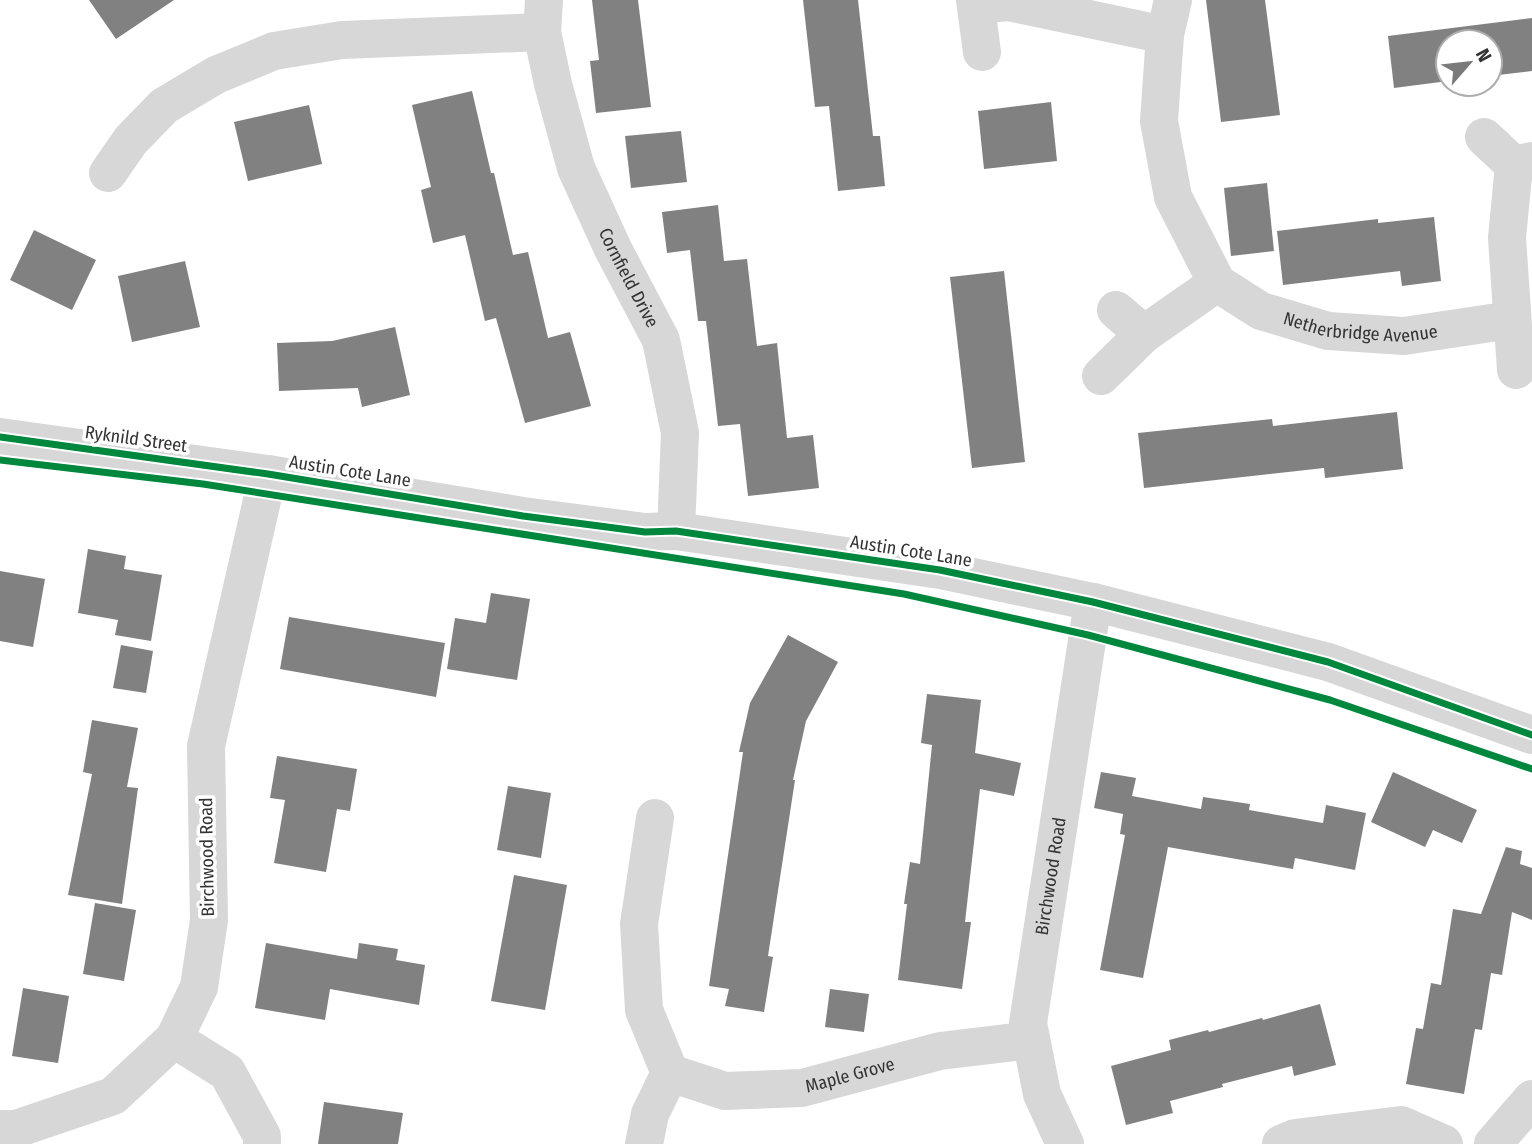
<svg xmlns="http://www.w3.org/2000/svg" width="1532" height="1144" font-family="'Fira Sans Condensed',sans-serif">
  <rect width="100%" height="100%" fill="#fff"/>
  <!-- building -->
  <path fill="#818181" d="M 89,0 L 174,0 L 116,39 Z
    M 592,0 L 638,0 L 651,107 L 596,113 L 590,61 L 599,60 Z
    M 803,0 L 858,0 L 873,136 L 880,136 L 885,186 L 838,191 L 829,106 L 815,107 Z
    M 1206,0 L 1265,0 L 1280,115 L 1221,122 Z
    M 1532,18 L 1532,71 L 1490,76 L 1490,42 L 1448,42 L 1448,81 L 1394,88 L 1388,36 Z
    M 472,91 L 491,173 L 494,173 L 513,255 L 528,252 L 548,338 L 570,332 L 591,406 L 525,423 L 496,318 L 485,321 L 465,235 L 433,243 L 421,190 L 431,187 L 412,105 Z
    M 1051,102 L 1057,161 L 984,169 L 978,111 Z
    M 309,105 L 322,164 L 248,181 L 234,122 Z
    M 681,131 L 687,182 L 631,188 L 625,136 Z
    M 1267,183 L 1274,251 L 1231,256 L 1224,188 Z
    M 718,205 L 724,261 L 747,259 L 757,346 L 777,343 L 787,438 L 813,435 L 819,488 L 748,496 L 740,424 L 718,426 L 706,321 L 698,321 L 690,250 L 667,253 L 662,212 Z
    M 1434,217 L 1441,281 L 1402,286 L 1400,271 L 1283,285 L 1277,231 L 1378,219 L 1378,223 Z
    M 34,230 L 96,260 L 72,310 L 10,280 Z
    M 185,261 L 200,327 L 132,342 L 118,276 Z
    M 1004,271 L 1025,462 L 972,468 L 950,277 Z
    M 395,327 L 410,395 L 362,407 L 358,388 L 279,391 L 277,343 L 332,341 Z
    M 1397,412 L 1403,469 L 1325,478 L 1324,468 L 1144,488 L 1138,433 L 1272,419 L 1273,426 Z
    M 88,549 L 126,556 L 124,569 L 162,575 L 151,641 L 115,635 L 118,620 L 78,613 Z
    M 0,571 L 45,579 L 33,647 L 0,641 Z
    M 491,593 L 530,599 L 517,680 L 447,669 L 455,618 L 486,623 Z
    M 289,617 L 445,643 L 436,697 L 280,669 Z
    M 788,635 L 838,662 L 806,721 L 793,780 L 795,780 L 768,956 L 773,957 L 764,1012 L 725,1006 L 729,989 L 709,986 L 743,752 L 739,752 L 750,703 Z
    M 121,645 L 153,651 L 146,693 L 113,688 Z
    M 927,694 L 981,700 L 975,753 L 1021,763 L 1014,796 L 980,789 L 965,922 L 971,922 L 962,989 L 898,980 L 907,904 L 904,904 L 910,862 L 920,864 L 932,745 L 921,743 Z
    M 92,720 L 138,728 L 127,787 L 138,788 L 122,904 L 68,895 L 92,774 L 83,772 Z
    M 277,756 L 357,769 L 350,811 L 337,809 L 326,872 L 274,863 L 285,800 L 270,798 Z
    M 1101,772 L 1136,778 L 1132,796 L 1201,809 L 1203,797 L 1250,804 L 1249,810 L 1323,823 L 1326,805 L 1366,813 L 1355,870 L 1295,858 L 1293,869 L 1168,847 L 1143,978 L 1100,970 L 1125,835 L 1120,834 L 1123,814 L 1094,808 Z
    M 1393,772 L 1477,810 L 1462,843 L 1433,830 L 1425,847 L 1371,822 Z
    M 508,786 L 551,793 L 541,858 L 497,850 Z
    M 1506,847 L 1522,851 L 1520,864 L 1532,868 L 1532,920 L 1512,912 L 1502,975 L 1491,973 L 1482,1030 L 1475,1029 L 1464,1094 L 1406,1084 L 1416,1028 L 1423,1029 L 1431,983 L 1441,985 L 1453,909 L 1481,914 Z
    M 514,875 L 567,885 L 545,1010 L 491,1001 Z
    M 95,903 L 136,910 L 124,981 L 83,974 Z
    M 266,943 L 357,959 L 359,943 L 398,949 L 396,960 L 425,965 L 419,1005 L 330,989 L 325,1020 L 255,1008 Z
    M 23,988 L 69,996 L 58,1063 L 12,1056 Z
    M 830,989 L 869,994 L 864,1032 L 825,1027 Z
    M 1320,1004 L 1336,1065 L 1294,1076 L 1292,1066 L 1222,1084 L 1223,1087 L 1170,1101 L 1173,1113 L 1126,1125 L 1111,1066 L 1171,1050 L 1169,1040 L 1208,1030 L 1209,1032 L 1262,1018 L 1263,1020 Z
    M 324,1102 L 403,1113 L 398,1144 L 318,1144 Z"/>
  <g fill="none" stroke-linecap="round" stroke-linejoin="round">
    <!-- minor -->
    <g stroke="#d7d7d7" stroke-width="38">
      <path id="s1" d="M 544,0 L 542,32 L 553,84 L 576,168 L 613,249 L 661,340 L 680,433 L 676,531"/>
      <path d="M 975,0 L 982,52"/>
      <path id="s2" d="M 1173,0 L 1165,35 L 1159,121 L 1173,197 L 1217,283 L 1261,311 L 1328,331 L 1404,336 L 1511,320"/>
      <path d="M 976,5 L 1008,2 L 1165,35"/>
      <path d="M 1484,137 L 1514,165 L 1532,161"/>
      <path d="M 1514,165 L 1507,238 L 1516,370"/>
      <path d="M 108,173 L 131,140 L 164,106 L 216,75 L 274,51 L 342,40 L 542,32"/>
      <path d="M 1116,310 L 1144,334"/>
      <path d="M 1101,376 L 1144,334 L 1217,283"/>
      <path d="M 0,437 L 268,474 L 523,516 L 645,532 L 676,531 L 940,570 L 1093,602 L 1328,662 L 1532,735"/>
      <path id="s3" d="M 655,818 L 639,924 L 644,1010 L 670,1073 L 725,1091 L 802,1088 L 940,1051 L 1031,1040"/>
      <path d="M 174,1039 L 227,1072 L 262,1136 L 262,1144"/>
      <path d="M 0,1129 L 16,1129 L 113,1096 L 174,1039 L 199,987 L 209,920 L 206,746 L 268,474"/>
      <path d="M 644,1144 L 650,1114 L 670,1073"/>
      <path id="s4" d="M 1065,1144 L 1042,1094 L 1028,1023 L 1093,602"/>
      <path d="M 1281,1144 L 1295,1138 L 1401,1125 L 1444,1144"/>
      <path d="M 1493,1144 L 1532,1099"/>
    </g>
    <defs>
      <path id="cycleway" d="M 0,437 L 268,474 L 523,516 L 645,532 L 676,531 L 940,570 L 1093,602 L 1328,662 L 1532,735
        M 0,460 L 203,484 L 904,594 L 1088,635 L 1330,700 L 1532,769"/>
    </defs>
    <!-- cycleway casing -->
    <use href="#cycleway" stroke="#fff" stroke-width="11"/>
    <!-- cycleway -->
    <use href="#cycleway" stroke="#00873e" stroke-width="7"/>
  </g>
  <g text-anchor="middle" stroke-width="7" stroke-linejoin="round" paint-order="stroke">
    <!-- street labels -->
    <g font-size="18" fill="#333" stroke="#fff">
      <text dy="6" stroke="none"><textPath href="#s1" startOffset="294">Cornfield Drive</textPath></text>
      <text dy="6" stroke="none"><textPath href="#s2" startOffset="450">Netherbridge Avenue</textPath></text>
      <text transform="translate(136 439) rotate(8)" y="6">Ryknild Street</text>
      <text transform="translate(350 471) rotate(9)" y="6">Austin Cote Lane</text>
      <text transform="translate(911 551) rotate(9)" y="6">Austin Cote Lane</text>
      <text transform="translate(207 857) rotate(-91)" y="6">Birchwood Road</text>
      <text dy="6" stroke="none"><textPath href="#s4" startOffset="276">Birchwood Road</textPath></text>
      <text dy="6" stroke="none"><textPath href="#s3" startOffset="446">Maple Grove</textPath></text>
    </g>
  </g>
  <!-- north arrow -->
  <g transform="translate(1469 63) rotate(62)"><circle r="33" fill="#ffffff" stroke="#adadad" stroke-width="2"/>
  <path d="M0-5L12 26L0 18L-12 26Z" fill="#7a7a7a"/>
  <text y="-10" font-size="19" font-weight="bold" text-anchor="middle" fill="#333333">N</text>
  </g>
</svg>
